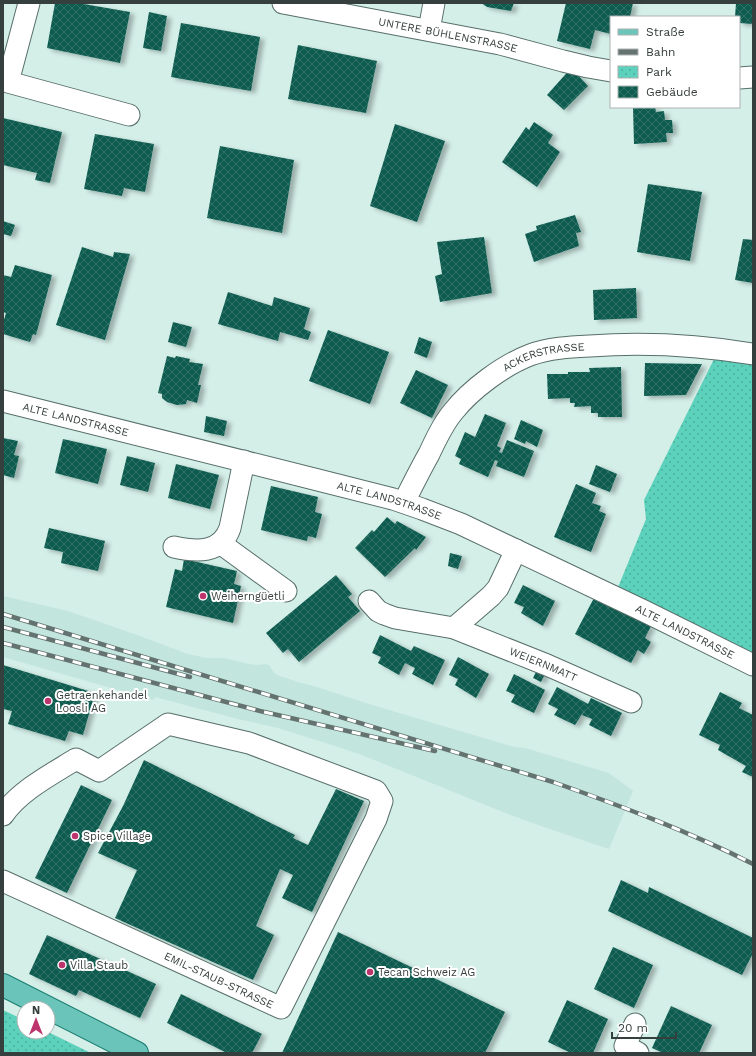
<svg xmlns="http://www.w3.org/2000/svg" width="756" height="1056" font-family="'Work Sans',sans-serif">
  <defs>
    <pattern id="park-dots" width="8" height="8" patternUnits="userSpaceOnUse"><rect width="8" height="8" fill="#5cd2bd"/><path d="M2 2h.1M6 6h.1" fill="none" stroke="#4dac9b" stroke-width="1.8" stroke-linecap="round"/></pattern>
    <pattern id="building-cross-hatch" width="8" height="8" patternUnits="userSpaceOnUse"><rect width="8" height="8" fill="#0c5c50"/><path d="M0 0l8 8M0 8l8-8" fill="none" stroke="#307167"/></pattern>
    <filter id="shadow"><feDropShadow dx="4.5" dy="2.5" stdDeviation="2" flood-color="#0004"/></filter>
  </defs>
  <rect width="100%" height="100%" fill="#d4eee8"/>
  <!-- built -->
  <path fill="#c2e5dd" d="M 3,596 L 68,611 L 134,634 L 188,654 L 206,658 L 224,658 L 249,664 L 259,665 L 265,664 L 269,665 L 274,673 L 280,676 L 298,682 L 317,687 L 372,705 L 514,747 L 525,748 L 609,773 L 633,791 L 609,849 L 538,825 L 508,814 L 362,755 L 332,745 L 278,728 L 238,719 L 155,697 L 153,700 L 3,657 Z"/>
  <!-- park -->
  <path fill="url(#park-dots)" d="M 719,349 L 753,354 L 753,665 L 614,597 L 646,519 L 644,500 Z
    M 3,1010 L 24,1020 L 24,1032 L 48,1032 L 91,1053 L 3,1053 Z"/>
  <!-- building -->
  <path fill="url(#building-cross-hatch)" filter="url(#shadow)" d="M 55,3 L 78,3 L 130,12 L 120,63 L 47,48 Z
    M 481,3 L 514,3 L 511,11 L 487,7 Z
    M 566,3 L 633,3 L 630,17 L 611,17 L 611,34 L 595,30 L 590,49 L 557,41 Z
    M 736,3 L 753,3 L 753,24 L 739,23 L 739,17 L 735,17 Z
    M 149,12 L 167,16 L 161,51 L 143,48 Z
    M 181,23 L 260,37 L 251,91 L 171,77 Z
    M 298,45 L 377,61 L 366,113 L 288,99 Z
    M 571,68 L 588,86 L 564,110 L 547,95 Z
    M 633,107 L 655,107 L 656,112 L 664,111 L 665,120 L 672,120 L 673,133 L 666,133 L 667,142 L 634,144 Z
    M 3,118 L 62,132 L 50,183 L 35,180 L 37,173 L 3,165 Z
    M 534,122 L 553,135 L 548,143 L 560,152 L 537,187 L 502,162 L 526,127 L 529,130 Z
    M 395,124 L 445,141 L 417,222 L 370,206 Z
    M 95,134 L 154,144 L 145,192 L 124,188 L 122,196 L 84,189 Z
    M 220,146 L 294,160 L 282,233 L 207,218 Z
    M 648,184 L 702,192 L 690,261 L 637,252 Z
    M 575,215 L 581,232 L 576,233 L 579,246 L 534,262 L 525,234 L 537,230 L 536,226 Z
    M 3,221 L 15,225 L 11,236 L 3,234 Z
    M 484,237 L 492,293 L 440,302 L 435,276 L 442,274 L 437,242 Z
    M 743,239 L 753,240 L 753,283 L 735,280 Z
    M 82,247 L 113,257 L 114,252 L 130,254 L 105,340 L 56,325 Z
    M 15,265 L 52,275 L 36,335 L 33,334 L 30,342 L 3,334 L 3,323 L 6,313 L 3,312 L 3,275 L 11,277 Z
    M 636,288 L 637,318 L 594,320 L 593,290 Z
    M 228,292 L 272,306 L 274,297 L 310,308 L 304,329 L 311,332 L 308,340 L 280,332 L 278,341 L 218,324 Z
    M 173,322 L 192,327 L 186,347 L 168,342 Z
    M 328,330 L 389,352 L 370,404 L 309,381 Z
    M 419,337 L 432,342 L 427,358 L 414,353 Z
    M 167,356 L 175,358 L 176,356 L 190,359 L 189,362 L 203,364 L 198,385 L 201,385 L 197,403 L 187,400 L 186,404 L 177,405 L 167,402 L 162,398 L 162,394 L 158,393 Z
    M 645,363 L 702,364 L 686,395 L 644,396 Z
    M 621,367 L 622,417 L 598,417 L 598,413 L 591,413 L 591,406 L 574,407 L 575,403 L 570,403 L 570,398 L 548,399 L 547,374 L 568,374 L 568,372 L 590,372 L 589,368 Z
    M 416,370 L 448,385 L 432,418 L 400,403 Z
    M 485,414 L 506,423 L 497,446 L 501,448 L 499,452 L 502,453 L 507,440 L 534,451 L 524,477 L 496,466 L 498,461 L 495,460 L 488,477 L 459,464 L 461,459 L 455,456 L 465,432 L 475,437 Z
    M 206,416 L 227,421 L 224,436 L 204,432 Z
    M 521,420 L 543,430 L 537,447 L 526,441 L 525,444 L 514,439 Z
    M 3,438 L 18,441 L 14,455 L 19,456 L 14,478 L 3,475 Z
    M 63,439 L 107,449 L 98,484 L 55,473 Z
    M 127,456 L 155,463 L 148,492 L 120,485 Z
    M 176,464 L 219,475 L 210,509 L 168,498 Z
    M 596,465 L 617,474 L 610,492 L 589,484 Z
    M 576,484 L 596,493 L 592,503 L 601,506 L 599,511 L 606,514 L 591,552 L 554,537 Z
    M 271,486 L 318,497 L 315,512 L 322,514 L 316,538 L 308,536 L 307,541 L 261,530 Z
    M 387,517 L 395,524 L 397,521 L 426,537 L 416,550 L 415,548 L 385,577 L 355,548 L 372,530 L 374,532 Z
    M 49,528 L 105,541 L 98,571 L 61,563 L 63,552 L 44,548 Z
    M 450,553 L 462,556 L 458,569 L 448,566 Z
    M 184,559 L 237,571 L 234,584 L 241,586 L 233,623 L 166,607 L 175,569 L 182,571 Z
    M 336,575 L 352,594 L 348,597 L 360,611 L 299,662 L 288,649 L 283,653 L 266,633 Z
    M 523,585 L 555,601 L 543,626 L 521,613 L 524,607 L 514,603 Z
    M 594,598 L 609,604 L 651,626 L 645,638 L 651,642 L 644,654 L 638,650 L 631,663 L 575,634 Z
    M 380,635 L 411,651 L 414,646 L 445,660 L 433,685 L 412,674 L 415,668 L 405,663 L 399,675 L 378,663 L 381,657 L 372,653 Z
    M 458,657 L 489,674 L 476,698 L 455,685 L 458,679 L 449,675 Z
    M 3,665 L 95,693 L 83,735 L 69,731 L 65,741 L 8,724 L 12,711 L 3,709 Z
    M 537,670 L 545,674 L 541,682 L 533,678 Z
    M 514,674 L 545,690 L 534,713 L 511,702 L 515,695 L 506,691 Z
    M 557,687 L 588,704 L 591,698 L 622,713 L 611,736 L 589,725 L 592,719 L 582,715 L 586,708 L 575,725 L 554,715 L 558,709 L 548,704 Z
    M 720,692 L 742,703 L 739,708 L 753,715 L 753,777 L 742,772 L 746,766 L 718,750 L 720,745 L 699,735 Z
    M 144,760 L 295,835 L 293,838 L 308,845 L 336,789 L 364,801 L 312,912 L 282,898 L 293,875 L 280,869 L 256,926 L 274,935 L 253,980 L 115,918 L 137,870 L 98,853 L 123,806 Z
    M 81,785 L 112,800 L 67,893 L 35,878 Z
    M 621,880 L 648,893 L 649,887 L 753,938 L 753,953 L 742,975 L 608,911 Z
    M 338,932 L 505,1012 L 485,1053 L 282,1053 Z
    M 47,935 L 156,984 L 140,1018 L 79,990 L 76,996 L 29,974 Z
    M 613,947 L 653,965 L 634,1008 L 594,989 Z
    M 181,994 L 262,1034 L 252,1053 L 227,1053 L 167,1023 Z
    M 567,1000 L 608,1019 L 593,1053 L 571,1053 L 548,1042 Z
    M 671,1006 L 712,1025 L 699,1053 L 663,1053 L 652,1048 Z"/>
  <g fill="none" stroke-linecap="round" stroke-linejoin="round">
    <defs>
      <g id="minor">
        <path d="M 29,3 L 8,82 L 129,115"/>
        <path id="s1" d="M 283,3 L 500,44 L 563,61 L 588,67 L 611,71"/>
        <path d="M 429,30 L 434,3"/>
        <path d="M 739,78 L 753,77"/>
        <path id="s2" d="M 3,401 L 318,480 L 393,499 L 422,509 L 461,524 L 644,611 L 753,665"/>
        <path id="s3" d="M 404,502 C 412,486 420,470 429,454 C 436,439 443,424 453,412 C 471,389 504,365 530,355 C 549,348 570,347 590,346 C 645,342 698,345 753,354"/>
        <path d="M 220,543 L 286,591"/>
        <path d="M 174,547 C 196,552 221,554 230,528 L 244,461"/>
        <path id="s4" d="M 369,601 L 378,611 L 384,614 L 395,618 L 454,628 L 547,665 L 631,702"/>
        <path d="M 454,628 L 491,596 L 498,588 L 516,550"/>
        <path d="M 3,815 C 19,791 52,774 76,759 L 99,771 L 168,724 L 249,743 L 376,791 L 382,801 L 376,819 L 281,1008 L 3,881"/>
        <path d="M 635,1024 L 625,1046 L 638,1053"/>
      </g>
      <path id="major" d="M 3,985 L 137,1053"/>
    </defs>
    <!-- minor casing -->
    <use href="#minor" stroke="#586f6a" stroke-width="23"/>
    <!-- major casing -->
    <use href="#major" stroke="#187c6f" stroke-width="24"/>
    <!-- minor -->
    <use href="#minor" stroke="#fff" stroke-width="21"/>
    <!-- major -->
    <use href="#major" stroke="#6bc4b9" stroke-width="22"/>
    <defs>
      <path id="rail" d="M 3,614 L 553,782 C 621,806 688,831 753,864
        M 3,627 L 190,677
        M 3,643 L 260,711 L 435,751"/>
    </defs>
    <!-- rail casing -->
    <use href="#rail" stroke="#64736f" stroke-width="4.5"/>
    <!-- rail -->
    <use href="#rail" stroke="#fff" stroke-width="3" stroke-dasharray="9" stroke-linecap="butt"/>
  </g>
  <!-- markers -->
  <g fill="#bd336c" stroke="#fff" stroke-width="1.5">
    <circle cx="203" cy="596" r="4"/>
    <circle cx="48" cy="701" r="4"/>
    <circle cx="75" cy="836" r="4"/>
    <circle cx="62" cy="965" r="4"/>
    <circle cx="370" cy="972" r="4"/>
  </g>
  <g text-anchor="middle" stroke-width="4" stroke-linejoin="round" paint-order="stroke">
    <!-- street labels -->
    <g font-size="11" fill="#353f3d" stroke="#fff">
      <text dy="4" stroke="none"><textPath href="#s1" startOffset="168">UNTERE BÜHLENSTRASSE</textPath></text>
      <text dy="4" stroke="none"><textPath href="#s3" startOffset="212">ACKERSTRASSE</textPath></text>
      <text dy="4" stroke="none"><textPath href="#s2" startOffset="75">ALTE LANDSTRASSE</textPath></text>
      <text dy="4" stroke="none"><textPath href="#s2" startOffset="399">ALTE LANDSTRASSE</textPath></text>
      <text dy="4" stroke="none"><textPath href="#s2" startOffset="723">ALTE LANDSTRASSE</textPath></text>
      <text dy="4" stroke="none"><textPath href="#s4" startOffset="188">WEIERNMATT</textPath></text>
      <text transform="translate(219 980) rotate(25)" y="4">EMIL-STAUB-STRASSE</text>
    </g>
    <!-- poi labels -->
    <g font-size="11" fill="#353f3d" stroke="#fff" text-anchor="start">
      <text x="211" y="600">Weiherngüetli</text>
      <text x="56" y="699">Getraenkehandel<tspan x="56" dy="13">Loosli AG</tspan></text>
      <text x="83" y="840">Spice Village</text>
      <text x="70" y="969">Villa Staub</text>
      <text x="378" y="976">Tecan Schweiz AG</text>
    </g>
  </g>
  <!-- border -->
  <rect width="756" height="1056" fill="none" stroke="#353f3d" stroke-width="8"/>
  <!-- legend -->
  <rect x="610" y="16" width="130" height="92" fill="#ffffff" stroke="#aeb2b1"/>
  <rect x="618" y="29" width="20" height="6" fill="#6bc4b9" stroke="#aeb2b1"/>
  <text x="646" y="36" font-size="12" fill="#353f3d">Straße</text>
  <rect x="618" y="49" width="20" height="6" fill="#64736f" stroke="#aeb2b1"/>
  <text x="646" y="56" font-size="12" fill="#353f3d">Bahn</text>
  <rect x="618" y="66" width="20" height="12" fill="url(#park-dots)" stroke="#aeb2b1"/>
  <text x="646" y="76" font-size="12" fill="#353f3d">Park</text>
  <rect x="618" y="86" width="20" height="12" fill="url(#building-cross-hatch)" stroke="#aeb2b1"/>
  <text x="646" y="96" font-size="12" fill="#353f3d">Gebäude</text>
  <!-- north arrow -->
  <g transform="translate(36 1020)"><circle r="19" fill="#ffffff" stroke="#aeb2b1"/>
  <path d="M0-3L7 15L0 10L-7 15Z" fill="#bd336c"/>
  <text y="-6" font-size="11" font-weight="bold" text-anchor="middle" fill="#353f3d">N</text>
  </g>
  <!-- scale -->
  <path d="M612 1032v6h64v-6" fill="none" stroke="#353f3d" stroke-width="2"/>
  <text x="618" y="1032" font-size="12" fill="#353f3d" stroke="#ffffff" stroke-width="3" paint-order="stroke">20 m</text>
</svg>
